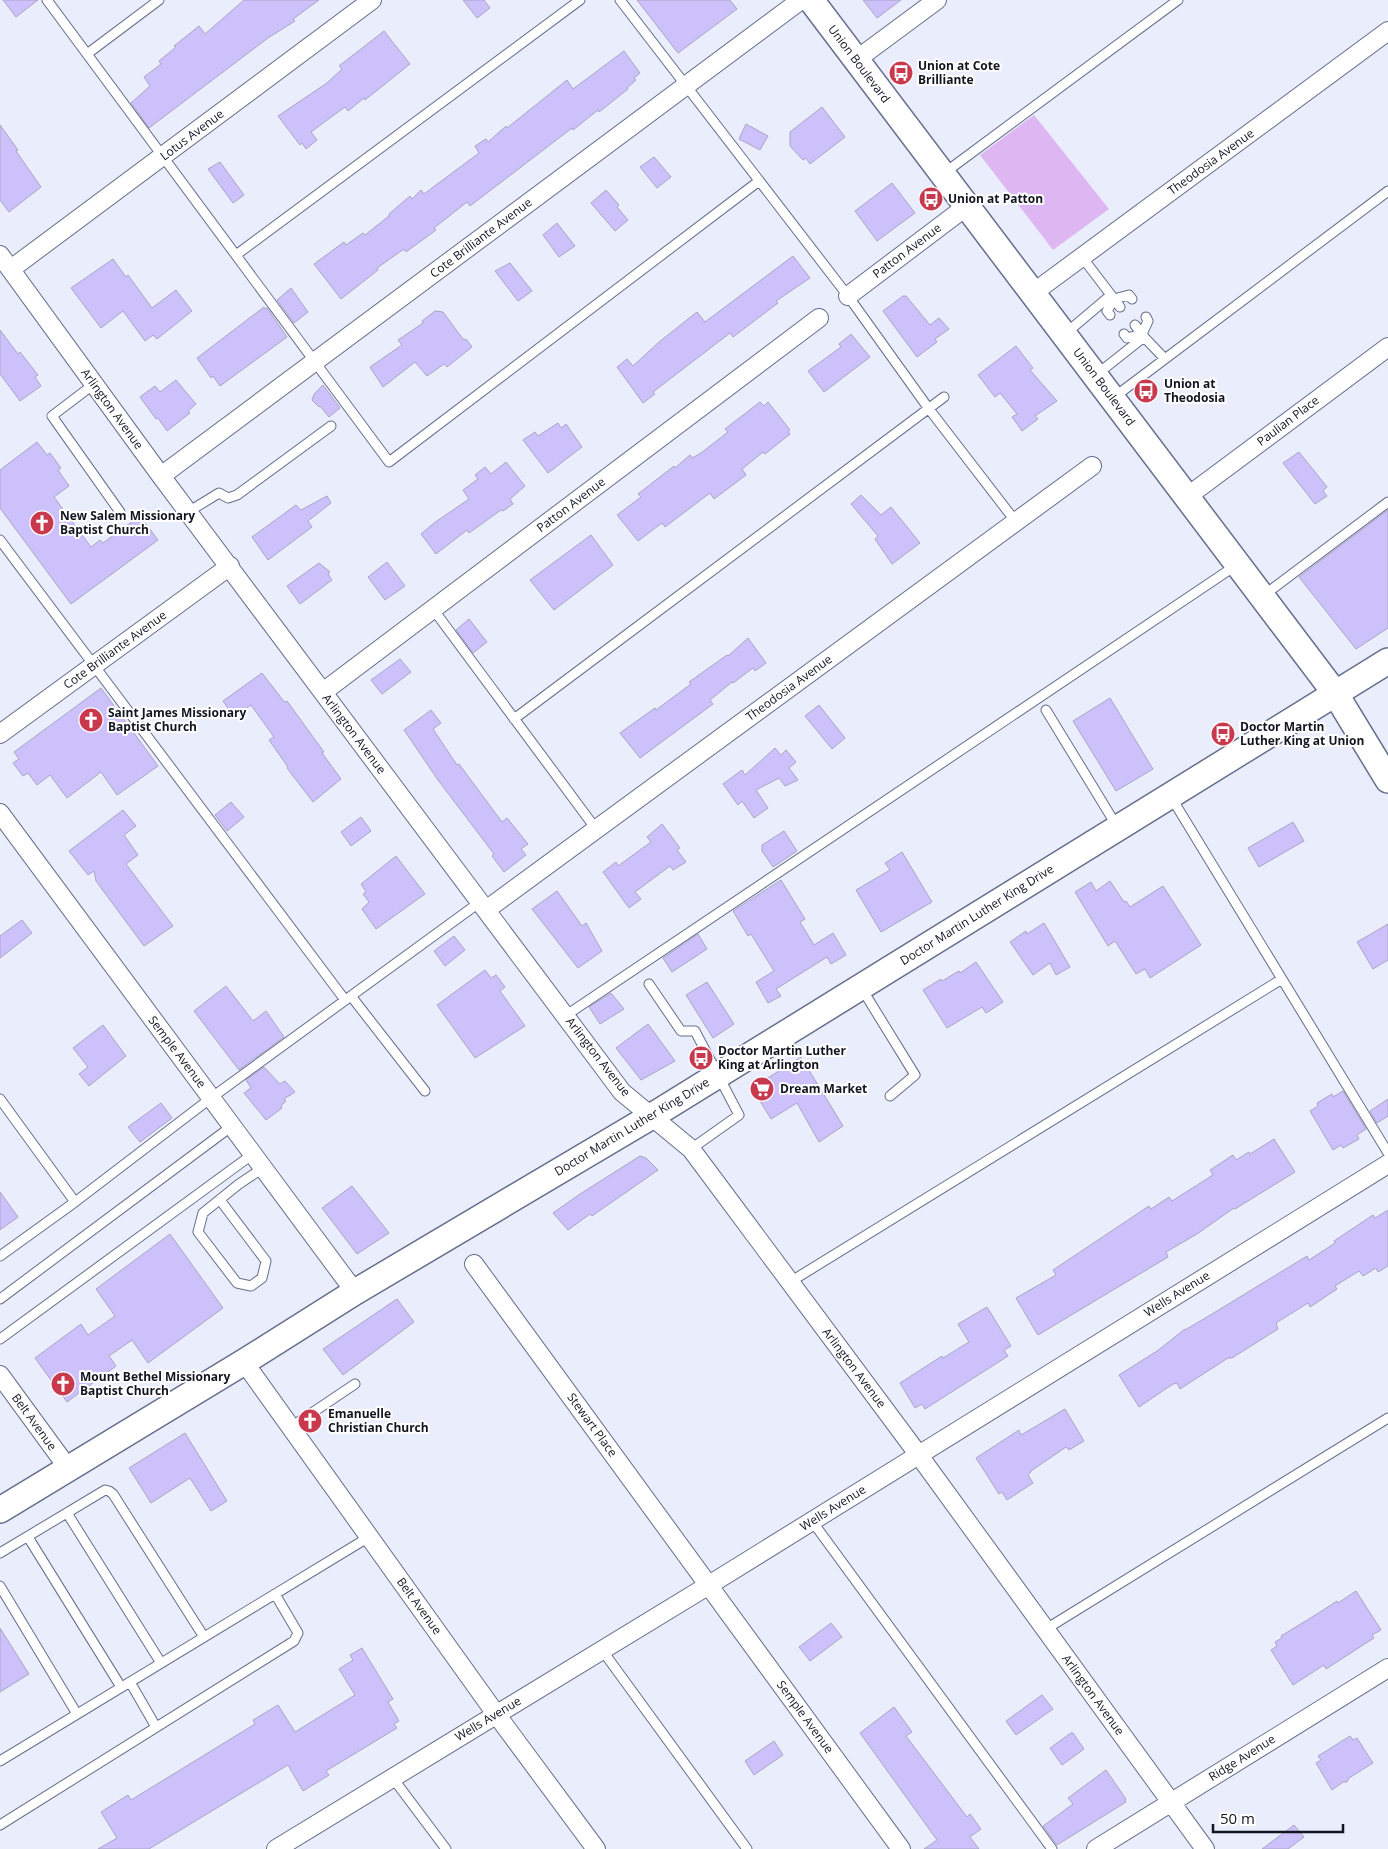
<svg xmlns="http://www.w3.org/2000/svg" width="1388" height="1849" font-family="'Open Sans',sans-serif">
  <rect width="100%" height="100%" fill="#eaeefc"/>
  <!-- green -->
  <path fill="#deb7f2" d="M 1034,115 L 1109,209 L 1053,250 L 980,155 Z"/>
  <!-- building -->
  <path fill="#ccc1fb" stroke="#aaa4c5" d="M 3,0 L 38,0 L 16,17 Z
    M 244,0 L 319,0 L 293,19 L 295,21 L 268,38 L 149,128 L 131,103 L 150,86 L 144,77 L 161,64 L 159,61 L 176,47 L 174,46 L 199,26 L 205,34 Z
    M 463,0 L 484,0 L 490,8 L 477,18 Z
    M 637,0 L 730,0 L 737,9 L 678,53 Z
    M 863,0 L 901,0 L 877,18 Z
    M 384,31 L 410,64 L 365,100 L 364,98 L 348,111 L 345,107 L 311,132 L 317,140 L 306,149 L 302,143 L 300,145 L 278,116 L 327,83 L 342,69 L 339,66 Z
    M 624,51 L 640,73 L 634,78 L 636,80 L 627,88 L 628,89 L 599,112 L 598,110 L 573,130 L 572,128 L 470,206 L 467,202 L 434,228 L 436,230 L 406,252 L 404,249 L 377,268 L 378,270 L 341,299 L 314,264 L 344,242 L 346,245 L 363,233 L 365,235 L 389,216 L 389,214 L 410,196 L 412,199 L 421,190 L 424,194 L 479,153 L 475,146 L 486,139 L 488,142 L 506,126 L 507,128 L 567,80 L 573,89 Z
    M 822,107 L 845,137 L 810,164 L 806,158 L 803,160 L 790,146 L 790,132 Z
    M 746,124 L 768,136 L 760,150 L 739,139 Z
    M 0,125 L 18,150 L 16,151 L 41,187 L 9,212 L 0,200 Z
    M 654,157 L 671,177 L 657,188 L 640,167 Z
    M 220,162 L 244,195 L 233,203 L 208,169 Z
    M 892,183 L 915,213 L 877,241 L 855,211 Z
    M 606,190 L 619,205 L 617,207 L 628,220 L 615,231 L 591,203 Z
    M 557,223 L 575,246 L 559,257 L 543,235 Z
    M 793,256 L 810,278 L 776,301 L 778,303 L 733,337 L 730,333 L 653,392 L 655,394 L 643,403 L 617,367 L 627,359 L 633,366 L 659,342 L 697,312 L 705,322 Z
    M 113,259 L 126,277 L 128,275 L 152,308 L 176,290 L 192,311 L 157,339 L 153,335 L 145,341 L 123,311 L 101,328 L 71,288 Z
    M 510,263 L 532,291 L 518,301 L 495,271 Z
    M 291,288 L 308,312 L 294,323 L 277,300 Z
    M 903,296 L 906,296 L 930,325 L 939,318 L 949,329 L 935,339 L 937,342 L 917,357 L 883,311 Z
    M 264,307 L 265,309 L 267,308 L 287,337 L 220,386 L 213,376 L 211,378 L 197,358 Z
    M 435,311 L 443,312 L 463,339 L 467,340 L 472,347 L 447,367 L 444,364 L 427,376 L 415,362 L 383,387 L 370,367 L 402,345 L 398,340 L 423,323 L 422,321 Z
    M 0,330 L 18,354 L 20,352 L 38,375 L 35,377 L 41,386 L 20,401 L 0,374 Z
    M 851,334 L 870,357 L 824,392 L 808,371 L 841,347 L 839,344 Z
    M 1016,346 L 1033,368 L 1030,370 L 1057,401 L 1035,416 L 1038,419 L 1022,431 L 1012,417 L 1017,414 L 1000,393 L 995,397 L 978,375 Z
    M 176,380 L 196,404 L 188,411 L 190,413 L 167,431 L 158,418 L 156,419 L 140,397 L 155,386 L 160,392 Z
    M 323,385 L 340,408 L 329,417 L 320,406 L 319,407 L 312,400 L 314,394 Z
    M 760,402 L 764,406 L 768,402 L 790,430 L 788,432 L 790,434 L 765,454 L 763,452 L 742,469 L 746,475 L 714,499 L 710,493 L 665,527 L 662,523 L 638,541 L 617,515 L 641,497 L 638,494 L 674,466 L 675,468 L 690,455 L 692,458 L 701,453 L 728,432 L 725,429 Z
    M 558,423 L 561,428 L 566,424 L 582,447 L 548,473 L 523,440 L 535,432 L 538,436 Z
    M 37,442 L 47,455 L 50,453 L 61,468 L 58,470 L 69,486 L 54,497 L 91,547 L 100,540 L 103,543 L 140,516 L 158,540 L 71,604 L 0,508 L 0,470 Z
    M 1299,452 L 1327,487 L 1323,491 L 1327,496 L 1315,504 L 1283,463 Z
    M 506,462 L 525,486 L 510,499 L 513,504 L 503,511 L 501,510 L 469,533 L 467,530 L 436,554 L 421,534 L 434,523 L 469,499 L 463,490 L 478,479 L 475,475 L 485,467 L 491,474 Z
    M 861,495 L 881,515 L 891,507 L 920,543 L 892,564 L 875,539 L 878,536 L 851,504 Z
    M 327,496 L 331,503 L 308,521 L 312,527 L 268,560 L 252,537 L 296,505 L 301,510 Z
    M 1388,510 L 1388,628 L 1356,649 L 1299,577 Z
    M 591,535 L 613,565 L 554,610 L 530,580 Z
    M 387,562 L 405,586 L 385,600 L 368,577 Z
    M 319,563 L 330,572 L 328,574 L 332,580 L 300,604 L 287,586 Z
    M 469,619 L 487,642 L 473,653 L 456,630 Z
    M 748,638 L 766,663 L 755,671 L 753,668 L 733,683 L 732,682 L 710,700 L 713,704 L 640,758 L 620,733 L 655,708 L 656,710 L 691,684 L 689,682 L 727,655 L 728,656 Z
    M 400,659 L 411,672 L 382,694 L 371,680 Z
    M 262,673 L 282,699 L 285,702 L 287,701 L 324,752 L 322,753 L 341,779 L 313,802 L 287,768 L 288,767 L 269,740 L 274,737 L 251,705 L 234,717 L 223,701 Z
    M 101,688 L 158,766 L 117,795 L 101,772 L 67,798 L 50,775 L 37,785 L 28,773 L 23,776 L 13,763 L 19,759 L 14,752 Z
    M 1110,698 L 1153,769 L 1116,791 L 1073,721 Z
    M 819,705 L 845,738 L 832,749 L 805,716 Z
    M 431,710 L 441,723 L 433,729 L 457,765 L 459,764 L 502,822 L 507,818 L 528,844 L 521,849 L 526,855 L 504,872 L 492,856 L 494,854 L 438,780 L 404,730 Z
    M 775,748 L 781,755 L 786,750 L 796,762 L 789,768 L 798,780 L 785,786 L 779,778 L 756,790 L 768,808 L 754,818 L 742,801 L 738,805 L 723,784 L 742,770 L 745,775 Z
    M 231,802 L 244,817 L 227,831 L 215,815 Z
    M 123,810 L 136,826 L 124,835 L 138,855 L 126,864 L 173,926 L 144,946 L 96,881 L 94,871 L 88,875 L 69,851 Z
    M 361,817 L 371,831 L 351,846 L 341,832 Z
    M 1293,822 L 1304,841 L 1259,867 L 1248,848 Z
    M 662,824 L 680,848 L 677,850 L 686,862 L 673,870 L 670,866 L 635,892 L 641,899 L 629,908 L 603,872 L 616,862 L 618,866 L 651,842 L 647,837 Z
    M 784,831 L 797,851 L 773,867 L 762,851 L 762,845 Z
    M 902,852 L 932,902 L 881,932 L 856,890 L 890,870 L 885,863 Z
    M 396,856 L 425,894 L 376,929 L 362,909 L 369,902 L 363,894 L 366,892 L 361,884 Z
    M 781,880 L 805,919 L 800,922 L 814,945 L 833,933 L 846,955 L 831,964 L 827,957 L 776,989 L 781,996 L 768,1003 L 756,982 L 774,971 L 751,934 L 748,936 L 733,911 Z
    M 1110,881 L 1124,902 L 1126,901 L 1130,907 L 1163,886 L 1201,945 L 1150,978 L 1145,969 L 1136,974 L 1115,941 L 1108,946 L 1075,892 L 1091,882 L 1096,891 Z
    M 557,891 L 582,926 L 586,923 L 602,951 L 578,968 L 532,909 Z
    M 22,920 L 32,933 L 0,958 L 0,936 Z
    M 1044,923 L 1070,967 L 1056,975 L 1050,963 L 1033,975 L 1010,942 L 1026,931 L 1027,934 Z
    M 1388,924 L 1388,960 L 1373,969 L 1357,942 Z
    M 698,934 L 707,949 L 672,972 L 663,958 Z
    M 454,936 L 465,950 L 445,966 L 434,951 Z
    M 976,962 L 1003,1002 L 986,1013 L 982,1007 L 947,1028 L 923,990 L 941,979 L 942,981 L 959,971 L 960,973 Z
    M 485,970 L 491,978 L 496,975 L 505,987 L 500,991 L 525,1026 L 475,1058 L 437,1005 Z
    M 707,982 L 734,1024 L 713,1038 L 686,995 Z
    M 226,986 L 253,1021 L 266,1011 L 284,1037 L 239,1070 L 194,1011 Z
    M 611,993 L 624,1009 L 600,1024 L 589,1007 Z
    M 648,1024 L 675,1061 L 641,1080 L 616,1048 Z
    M 103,1025 L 126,1056 L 89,1086 L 79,1074 L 88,1067 L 73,1048 Z
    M 801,1057 L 843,1126 L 819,1142 L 797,1103 L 771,1119 L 752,1088 Z
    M 264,1067 L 280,1084 L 285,1081 L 295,1092 L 284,1099 L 286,1101 L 281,1106 L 282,1108 L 266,1120 L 244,1093 L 251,1088 L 246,1080 Z
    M 1343,1091 L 1366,1129 L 1357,1135 L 1359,1139 L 1343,1148 L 1341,1145 L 1333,1150 L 1310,1111 L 1318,1106 L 1317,1103 L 1332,1094 L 1333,1097 Z
    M 1388,1099 L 1388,1116 L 1377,1123 L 1370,1111 Z
    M 161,1103 L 172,1118 L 140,1142 L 128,1127 Z
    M 1274,1139 L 1295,1172 L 1235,1209 L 1234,1208 L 1197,1234 L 1166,1252 L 1168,1257 L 1038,1335 L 1036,1332 L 1016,1298 L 1056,1275 L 1053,1270 L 1149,1206 L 1151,1209 L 1169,1197 L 1172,1201 L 1213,1175 L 1210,1170 L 1233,1155 L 1236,1160 L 1249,1152 L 1250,1154 Z
    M 640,1156 L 646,1158 L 658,1170 L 592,1216 L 590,1214 L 568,1230 L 553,1213 L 580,1194 Z
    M 352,1186 L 389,1233 L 357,1254 L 322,1208 Z
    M 0,1192 L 18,1217 L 0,1230 Z
    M 1388,1210 L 1388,1266 L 1378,1272 L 1376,1268 L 1363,1276 L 1359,1271 L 1335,1286 L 1337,1289 L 1310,1307 L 1308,1303 L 1276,1323 L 1278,1329 L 1232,1358 L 1228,1358 L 1180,1389 L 1177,1383 L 1173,1384 L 1139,1407 L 1119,1375 L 1157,1351 L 1185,1329 L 1185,1330 L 1212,1314 L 1307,1256 L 1309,1260 L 1335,1243 L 1334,1241 L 1373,1215 L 1375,1218 Z
    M 170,1234 L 223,1308 L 148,1363 L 132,1340 L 109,1356 L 116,1366 L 67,1402 L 35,1358 L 81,1324 L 88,1335 L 115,1316 L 96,1289 Z
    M 397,1299 L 414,1322 L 343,1375 L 323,1349 Z
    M 987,1307 L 1011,1346 L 1004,1350 L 1008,1356 L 925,1409 L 922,1404 L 915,1408 L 900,1383 L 942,1356 L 943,1358 L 969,1342 L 958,1324 Z
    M 1065,1409 L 1084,1441 L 1069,1450 L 1066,1447 L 1031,1471 L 1031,1472 L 1028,1475 L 1033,1483 L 1007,1500 L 1002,1492 L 999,1494 L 976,1458 L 1019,1430 L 1021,1435 Z
    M 185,1433 L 227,1501 L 211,1511 L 190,1478 L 151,1503 L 129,1468 Z
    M 1356,1591 L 1381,1630 L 1372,1635 L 1374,1638 L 1326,1669 L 1324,1665 L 1293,1685 L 1271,1650 L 1277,1646 L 1275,1642 L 1282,1638 L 1281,1636 L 1317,1614 L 1337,1601 L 1338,1603 Z
    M 831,1623 L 842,1637 L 810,1661 L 799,1647 Z
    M 0,1628 L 29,1674 L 0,1692 Z
    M 362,1648 L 393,1699 L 388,1702 L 399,1721 L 394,1724 L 397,1728 L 326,1771 L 329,1775 L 303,1791 L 288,1765 L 149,1849 L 98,1849 L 117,1838 L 101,1812 L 128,1795 L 131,1800 L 255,1724 L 253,1720 L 278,1705 L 295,1732 L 355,1695 L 339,1669 L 353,1660 L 350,1655 Z
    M 1042,1695 L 1053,1709 L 1016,1735 L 1006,1721 Z
    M 894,1707 L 912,1732 L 906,1736 L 967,1817 L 970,1814 L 981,1829 L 970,1837 L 979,1849 L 924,1849 L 937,1840 L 860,1733 Z
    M 1071,1733 L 1073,1733 L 1084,1749 L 1062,1765 L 1050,1748 Z
    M 1350,1736 L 1353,1740 L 1357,1738 L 1373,1763 L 1349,1778 L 1347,1782 L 1343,1782 L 1332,1790 L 1316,1763 L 1321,1760 L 1318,1756 Z
    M 774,1741 L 783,1755 L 754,1775 L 745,1761 Z
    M 1106,1770 L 1126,1799 L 1125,1800 L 1126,1802 L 1057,1845 L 1043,1826 L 1073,1804 L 1068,1798 Z
    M 1294,1825 L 1304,1837 L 1288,1849 L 1262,1849 Z"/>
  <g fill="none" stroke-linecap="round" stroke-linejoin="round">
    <defs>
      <path id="lane" d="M 47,0 L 389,462 L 759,181
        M 620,0 L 848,296 L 929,409 L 1016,522
        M 87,54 L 159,0
        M 943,174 L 1178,0
        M 236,255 L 580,0
        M 1082,257 L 1111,295
        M 1110,315 L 1107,311 L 1114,299 L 1129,295 L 1132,299
        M 1135,325 L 1142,334 L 1148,321 L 1146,317
        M 1065,334 L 1111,295 L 1120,307
        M 1144,337 L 1165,359
        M 1096,375 L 1144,337 L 1142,334 L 1127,338 L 1124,334
        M 94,384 L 52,416 L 120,512
        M 1113,398 L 1388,191
        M 188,512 L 219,493 L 228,498 L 237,495 L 331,426
        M 0,540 L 345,1000
        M 1263,596 L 1388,502
        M 433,609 L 596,829
        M 1046,710 L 1118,828
        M 514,719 L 944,397
        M 1171,797 L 1388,1153
        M 649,984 L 681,1031 L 695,1031 L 739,1115 L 691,1149
        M 862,989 L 915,1075 L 890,1096
        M 351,996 L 425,1091
        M 565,1016 L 1235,566
        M 0,1099 L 75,1202
        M 220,1200 L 266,1261 L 262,1278 L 251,1286 L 237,1283 L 198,1232 L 203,1213 L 239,1184 L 263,1168
        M 0,1256 L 75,1202 L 211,1098 L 480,902
        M 790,1282 L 1282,979
        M 0,1299 L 232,1126
        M 0,1339 L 253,1154
        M 291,1427 L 355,1384
        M 67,1513 L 161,1663
        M 812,1521 L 1052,1849
        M 28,1537 L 121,1687
        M 0,1553 L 105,1490 L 109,1491 L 113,1494 L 204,1637
        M 0,1586 L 77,1714
        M 1046,1629 L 1388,1418
        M 602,1650 L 747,1849
        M 130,1682 L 156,1727
        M 0,1761 L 369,1537
        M 392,1777 L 446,1849
        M 0,1825 L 294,1641 L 298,1633 L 275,1594"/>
      <path id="street" d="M 856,60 L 937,0
        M 0,255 L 161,476 L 622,1092 L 691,1149 L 918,1454 L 1205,1849
        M 11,269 L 372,0
        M 1033,293 L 1388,31
        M 848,296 L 967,206
        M 161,476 L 801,0
        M 1188,496 L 1388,347
        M 323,692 L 819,318
        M 0,734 L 230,566
        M 0,813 L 355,1292
        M 486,910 L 1092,466
        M 474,1264 L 901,1849
        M 244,1362 L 496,1714 L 596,1849
        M 0,1375 L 68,1468
        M 276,1849 L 709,1585 L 1388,1164
        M 1096,1849 L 1388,1668"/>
      <path id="secondary" d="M 811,0 L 1335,693 L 1388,780
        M 0,1510 L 244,1362 L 355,1292 L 652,1116 L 1388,661"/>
    </defs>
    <!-- lane casing -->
    <use href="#lane" stroke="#656e8c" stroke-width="11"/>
    <!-- street casing -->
    <use href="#street" stroke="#656e8c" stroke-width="20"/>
    <!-- secondary casing -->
    <use href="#secondary" stroke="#656e8c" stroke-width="28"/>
    <!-- lane -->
    <use href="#lane" stroke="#fff" stroke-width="9"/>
    <!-- street -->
    <use href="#street" stroke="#fff" stroke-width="18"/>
    <!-- secondary -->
    <use href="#secondary" stroke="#fff" stroke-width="25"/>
  </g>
  <!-- icons -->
  <defs>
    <symbol id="bus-disc" viewBox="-11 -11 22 22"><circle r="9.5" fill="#c9394d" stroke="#fff"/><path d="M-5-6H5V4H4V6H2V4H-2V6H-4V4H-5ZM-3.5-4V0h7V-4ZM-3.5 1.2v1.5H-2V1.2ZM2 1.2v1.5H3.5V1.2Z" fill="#fff"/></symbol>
    <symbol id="church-disc" viewBox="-11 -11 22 22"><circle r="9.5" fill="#c9394d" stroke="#fff"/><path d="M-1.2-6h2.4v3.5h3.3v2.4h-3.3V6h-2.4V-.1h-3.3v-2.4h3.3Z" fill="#fff"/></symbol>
    <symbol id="supermarket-disc" viewBox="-11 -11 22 22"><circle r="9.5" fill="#c9394d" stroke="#fff"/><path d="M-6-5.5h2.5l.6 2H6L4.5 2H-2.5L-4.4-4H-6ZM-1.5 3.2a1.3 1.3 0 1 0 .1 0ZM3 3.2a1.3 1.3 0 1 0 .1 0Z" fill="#fff"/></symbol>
  </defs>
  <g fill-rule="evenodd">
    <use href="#bus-disc" x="887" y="59" width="28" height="28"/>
    <use href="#bus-disc" x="917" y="185" width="28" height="28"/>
    <use href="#bus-disc" x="1132" y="377" width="28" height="28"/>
    <use href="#church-disc" x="28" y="509" width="28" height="28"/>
    <use href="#church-disc" x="77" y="706" width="28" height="28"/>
    <use href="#bus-disc" x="1209" y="720" width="28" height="28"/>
    <use href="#bus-disc" x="687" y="1044" width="28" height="28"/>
    <use href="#supermarket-disc" x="748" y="1075" width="28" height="28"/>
    <use href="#church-disc" x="49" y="1370" width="28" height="28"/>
    <use href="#church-disc" x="296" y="1407" width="28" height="28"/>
  </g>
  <g text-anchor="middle" stroke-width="4" stroke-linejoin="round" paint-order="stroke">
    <!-- street labels -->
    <g font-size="12" fill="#111520" stroke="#fff">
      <text transform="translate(859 64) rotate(53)" y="4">Union Boulevard</text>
      <text transform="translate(192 135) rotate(-37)" y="4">Lotus Avenue</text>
      <text transform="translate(1211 162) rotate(-36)" y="4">Theodosia Avenue</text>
      <text transform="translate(481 238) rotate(-37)" y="4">Cote Brilliante Avenue</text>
      <text transform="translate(907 251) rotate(-37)" y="4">Patton Avenue</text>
      <text transform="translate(1104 387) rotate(53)" y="4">Union Boulevard</text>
      <text transform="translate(112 409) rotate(54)" y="4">Arlington Avenue</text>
      <text transform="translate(1288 421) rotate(-37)" y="4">Paulian Place</text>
      <text transform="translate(571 505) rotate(-37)" y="4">Patton Avenue</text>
      <text transform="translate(115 650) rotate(-36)" y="4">Cote Brilliante Avenue</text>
      <text transform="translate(789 688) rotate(-36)" y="4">Theodosia Avenue</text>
      <text transform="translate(354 734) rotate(53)" y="4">Arlington Avenue</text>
      <text transform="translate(977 915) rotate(-32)" y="4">Doctor Martin Luther King Drive</text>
      <text transform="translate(177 1052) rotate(53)" y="4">Semple Avenue</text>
      <text transform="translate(598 1057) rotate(52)" y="4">Arlington Avenue</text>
      <text transform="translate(632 1127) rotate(-31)" y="4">Doctor Martin Luther King Drive</text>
      <text transform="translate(1177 1294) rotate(-32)" y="4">Wells Avenue</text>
      <text transform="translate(854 1368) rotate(53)" y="4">Arlington Avenue</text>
      <text transform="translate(34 1422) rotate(54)" y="4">Belt Avenue</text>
      <text transform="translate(592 1425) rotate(54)" y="4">Stewart Place</text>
      <text transform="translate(833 1508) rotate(-32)" y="4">Wells Avenue</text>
      <text transform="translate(419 1606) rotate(54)" y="4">Belt Avenue</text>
      <text transform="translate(1093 1695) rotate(54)" y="4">Arlington Avenue</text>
      <text transform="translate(805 1717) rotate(54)" y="4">Semple Avenue</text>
      <text transform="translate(488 1719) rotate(-31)" y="4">Wells Avenue</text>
      <text transform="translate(1242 1758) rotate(-32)" y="4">Ridge Avenue</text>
    </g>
    <!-- poi labels -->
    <g font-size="12" font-weight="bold" fill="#111520" stroke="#fff" text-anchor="start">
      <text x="918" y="70">Union at Cote<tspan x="918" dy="14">Brilliante</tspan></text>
      <text x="948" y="203">Union at Patton</text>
      <text x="1164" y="388">Union at<tspan x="1164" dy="14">Theodosia</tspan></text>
      <text x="60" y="520">New Salem Missionary<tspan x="60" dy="14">Baptist Church</tspan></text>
      <text x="108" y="717">Saint James Missionary<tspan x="108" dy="14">Baptist Church</tspan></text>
      <text x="1240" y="731">Doctor Martin<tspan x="1240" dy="14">Luther King at Union</tspan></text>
      <text x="718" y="1055">Doctor Martin Luther<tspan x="718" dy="14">King at Arlington</tspan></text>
      <text x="780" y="1093">Dream Market</text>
      <text x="80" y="1381">Mount Bethel Missionary<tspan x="80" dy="14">Baptist Church</tspan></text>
      <text x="328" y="1418">Emanuelle<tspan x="328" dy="14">Christian Church</tspan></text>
    </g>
  </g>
  <!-- scale -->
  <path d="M1213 1824v8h130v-8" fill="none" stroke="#111520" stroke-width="2.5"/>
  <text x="1220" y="1824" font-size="15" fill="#111520" stroke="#ffffff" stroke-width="4" paint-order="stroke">50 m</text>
</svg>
